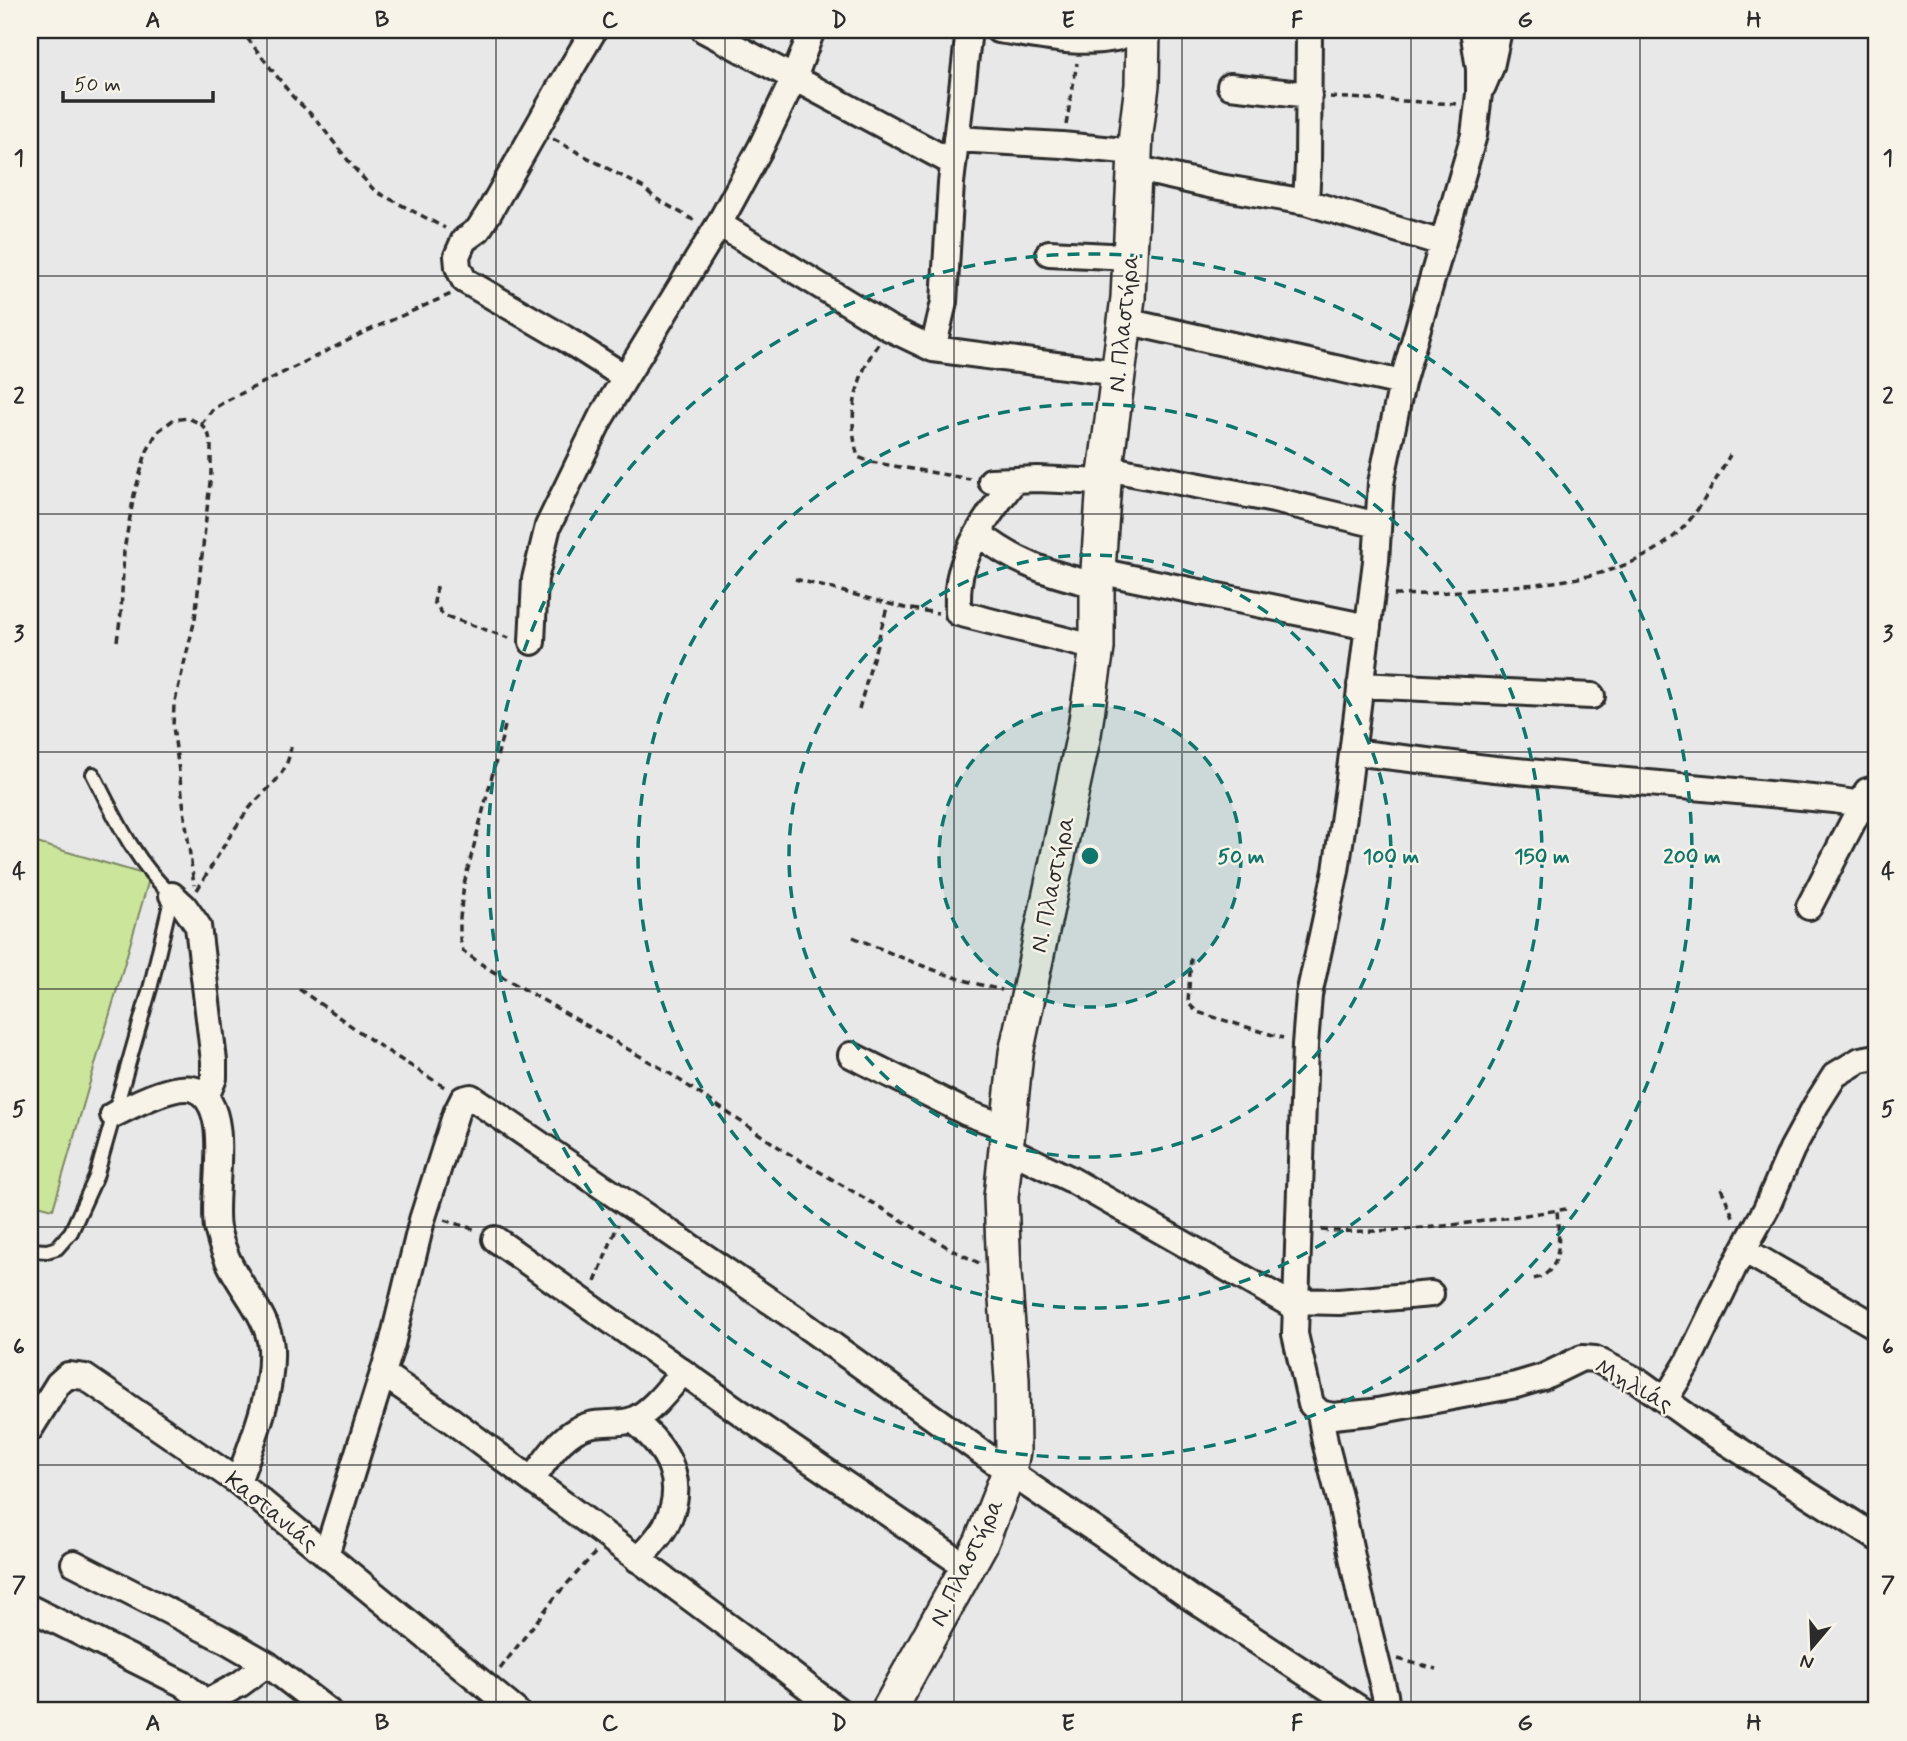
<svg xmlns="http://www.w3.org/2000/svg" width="1907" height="1741" font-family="Mynerve,sans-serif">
  <rect width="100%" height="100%" fill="#e8e8e9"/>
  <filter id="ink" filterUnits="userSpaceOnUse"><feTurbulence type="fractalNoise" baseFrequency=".0143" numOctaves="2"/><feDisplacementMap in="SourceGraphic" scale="14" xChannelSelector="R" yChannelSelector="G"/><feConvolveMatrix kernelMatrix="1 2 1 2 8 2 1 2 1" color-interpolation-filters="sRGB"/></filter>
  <g filter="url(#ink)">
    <!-- green -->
    <path fill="#cbe59b" stroke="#7b8863" stroke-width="2" d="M 30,841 L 150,876 L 53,1209 L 30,1203 Z"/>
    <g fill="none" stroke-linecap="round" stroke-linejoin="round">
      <defs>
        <path id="lane" d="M 30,1250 L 47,1251 L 57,1248 L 71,1232 L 96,1177 L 151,985 L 172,895 C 135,862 115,817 93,774"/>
        <path id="street" d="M 594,30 L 556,94 L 490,211 L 478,230 L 464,240 L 457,256 L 458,267 L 464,280 L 564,338 L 625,377
          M 704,30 L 953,163
          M 998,30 C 1036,35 1077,46 1115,38 C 1122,37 1129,33 1135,30
          M 1230,86 L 1309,95
          M 1483,86 L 1491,67 L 1499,30
          M 956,139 L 1062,145 L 1135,152
          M 1134,168 L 1214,186 L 1306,202 L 1442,243
          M 1306,202 L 1308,164 L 1309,30
          M 719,224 L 889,328 L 933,349 L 1118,373
          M 1049,253 L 1130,257
          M 1125,321 L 1402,383
          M 933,349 L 944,302 L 951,183 L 969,30
          M 1106,468 L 1274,500 L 1378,525
          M 1015,480 C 995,505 971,538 962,569 C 957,583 958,598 958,613 L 1097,648
          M 991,481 L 1037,479 L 1104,482
          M 978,533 C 1017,564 1050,574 1097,585
          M 1098,571 L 1368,627
          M 532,642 L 535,579 L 548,526 L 600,419 L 719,224 L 761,147 L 794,78 L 812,30
          M 1360,685 L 1592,696
          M 1352,752 L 1495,769 L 1834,800 L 1862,804 L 1877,813
          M 172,895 L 184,906 L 198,926 L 214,1061 L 214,1078 L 206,1097
          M 1809,907 L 1862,804 L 1867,791 L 1877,788
          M 851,1055 L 967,1113 L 1008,1128
          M 113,1115 C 131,1106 179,1080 198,1091 C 233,1111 211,1192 217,1228 C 219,1237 223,1249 227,1258 C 239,1287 269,1316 271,1348 C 273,1395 253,1439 238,1482
          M 1006,1148 L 1070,1179 L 1295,1307
          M 495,1239 L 751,1420 L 968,1568
          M 1744,1250 L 1877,1327
          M 1295,1301 L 1339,1302 L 1431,1294
          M 383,1374 L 451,1420 L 740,1635 L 839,1711
          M 1665,1400 L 1687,1364 L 1734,1267 L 1766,1209 L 1792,1149 L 1816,1105 L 1835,1075 L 1860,1060 L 1877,1057
          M 1320,1413 L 1333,1416 L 1372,1412 L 1516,1385 L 1543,1377 L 1582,1358 L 1595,1359 L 1640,1382 L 1698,1424 L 1877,1538
          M 633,1420 C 668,1448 688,1482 666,1525 C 659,1538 647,1549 638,1560
          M 30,1429 L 58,1384 L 68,1375 L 85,1377 L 238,1482 L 516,1711
          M 532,1480 C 548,1457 564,1429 594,1424 C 606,1422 621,1424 632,1420 C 651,1413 670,1387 683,1372
          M 326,1555 L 392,1344 L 422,1220 L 456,1113 L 463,1099 L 471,1097 L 792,1316 L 1009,1472 L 1104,1536 L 1191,1598 L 1363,1711
          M 74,1563 L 229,1642 L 267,1664 L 328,1711
          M 30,1608 L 183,1684 L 197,1695 L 203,1704
          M 201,1711 L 203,1704 L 240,1684 L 267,1664
          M 1387,1711 L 1385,1695 L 1360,1595 L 1341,1504 L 1325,1442 L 1320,1413 L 1311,1404 L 1295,1334 L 1305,1045 L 1309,995 L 1336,871 L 1347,794 L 1376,561 L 1381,483 L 1402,383 L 1474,135 L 1479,94 L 1479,69 L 1473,30"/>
        <path id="secondary" d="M 888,1711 L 981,1543 L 1009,1472 L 1013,1451 L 1012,1379 L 1004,1273 L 1001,1197 L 1016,1053 L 1084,734 L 1097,648 L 1097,585 L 1104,482 L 1128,298 L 1136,133 L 1142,85 L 1143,30"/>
      </defs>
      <!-- lane casing -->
      <use href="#lane" stroke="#2b2b2b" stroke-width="18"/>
      <!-- street casing -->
      <use href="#street" stroke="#2b2b2b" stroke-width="30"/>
      <!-- secondary casing -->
      <use href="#secondary" stroke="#2b2b2b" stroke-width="38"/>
      <!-- path -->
      <path stroke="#2b2b2b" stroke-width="3.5" stroke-dasharray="7 5" stroke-linecap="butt" d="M 238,30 L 244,34 L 293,97 L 315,118 L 354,168 L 375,191 L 445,228
        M 1330,97 L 1458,104
        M 1066,125 L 1077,63
        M 553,139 L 644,188 L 655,198 L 695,221
        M 878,344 C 855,378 847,418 858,457 L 871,462 L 970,479
        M 201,424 L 213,409 L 226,401 L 365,332 L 451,294
        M 795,579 L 905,608 L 938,613
        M 437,586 L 434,602 L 443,615 L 509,638
        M 1394,595 C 1426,595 1458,591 1490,588 C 1552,583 1622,579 1672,538 C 1697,518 1714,482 1730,455
        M 117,641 L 121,613 L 124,550 L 134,495 L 146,453 L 157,432 L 173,420 L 188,418 L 201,424 L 208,432 L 211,444 L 211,473 L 195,619 L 174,705 L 173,726 L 194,885
        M 859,709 L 888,604
        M 505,726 L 464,884 L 460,918 L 460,939 L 463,951 L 487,968 L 666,1071 L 786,1152 L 954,1251 L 979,1263
        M 197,890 C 214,863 229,835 248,810 C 267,786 286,780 291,747
        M 853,937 C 902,958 951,979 1002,990
        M 1191,958 L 1188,1003 L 1197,1012 L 1283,1038
        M 299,989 L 381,1047 L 446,1088
        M 1721,1188 L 1735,1221
        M 444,1220 L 477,1230
        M 1321,1230 C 1400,1236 1489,1220 1566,1209
        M 1534,1279 C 1537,1278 1541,1277 1544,1275 C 1564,1263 1558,1229 1557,1210
        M 595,1282 L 618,1224
        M 1869,1612 L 1877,1606
        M 1398,1659 L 1436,1669
        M 500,1669 L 556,1596 L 595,1553"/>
      <!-- lane -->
      <use href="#lane" stroke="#f7f3e8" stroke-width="12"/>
      <!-- street -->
      <use href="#street" stroke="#f7f3e8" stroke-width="24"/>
      <!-- secondary -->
      <use href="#secondary" stroke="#f7f3e8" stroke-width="33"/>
    </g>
  </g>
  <!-- grid -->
  <path fill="none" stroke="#2b2b2b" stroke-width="2" stroke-opacity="0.55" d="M 267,30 L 267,1711M 496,30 L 496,1711M 725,30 L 725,1711M 954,30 L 954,1711M 1182,30 L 1182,1711M 1411,30 L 1411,1711M 1640,30 L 1640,1711M 30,276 L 1877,276M 30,514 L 1877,514M 30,752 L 1877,752M 30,989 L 1877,989M 30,1227 L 1877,1227M 30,1465 L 1877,1465"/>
  <!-- distance rings -->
  <circle cx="1090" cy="856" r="151" fill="#0f766e" fill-opacity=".12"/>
  <g fill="none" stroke="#0f766e" stroke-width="3.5" stroke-dasharray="12 9">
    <circle cx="1090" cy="856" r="151"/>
    <circle cx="1090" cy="856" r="301"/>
    <circle cx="1090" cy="856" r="452"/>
    <circle cx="1090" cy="856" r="602"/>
  </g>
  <g text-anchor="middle" stroke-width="5" stroke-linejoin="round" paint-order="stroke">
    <!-- street labels -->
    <g font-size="24" fill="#2b2b2b" stroke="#f7f3e8">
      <text transform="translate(1123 323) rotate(-84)" y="8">Ν. Πλαστήρα</text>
      <text transform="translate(1052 884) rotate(-78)" y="8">Ν. Πλαστήρα</text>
      <text transform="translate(1634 1385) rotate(29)" y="8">Μηλιάς</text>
      <text transform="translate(272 1511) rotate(39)" y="8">Καστανιάς</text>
      <text transform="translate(966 1562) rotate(-64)" y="8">Ν. Πλαστήρα</text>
    </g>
  </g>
  <circle cx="1090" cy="856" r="10" fill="#0f766e" stroke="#f7f3e8" stroke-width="3.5"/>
  <g font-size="21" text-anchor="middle" font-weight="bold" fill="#0f766e" stroke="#f7f3e8" stroke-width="5" stroke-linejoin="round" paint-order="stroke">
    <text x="1241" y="863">50 m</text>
    <text x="1391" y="863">100 m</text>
    <text x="1542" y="863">150 m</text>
    <text x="1692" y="863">200 m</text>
  </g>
  <!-- margin -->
  <rect width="1907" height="1741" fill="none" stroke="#f7f3e8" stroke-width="77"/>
  <!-- north arrow -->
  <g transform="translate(1812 1647) rotate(199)" stroke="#f7f3e8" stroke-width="5" paint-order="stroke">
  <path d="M0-5L12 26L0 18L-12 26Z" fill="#2b2b2b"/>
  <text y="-10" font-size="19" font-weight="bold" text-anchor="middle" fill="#2b2b2b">N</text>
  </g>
  <!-- scale -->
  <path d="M63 91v10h150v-10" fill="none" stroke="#2b2b2b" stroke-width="3.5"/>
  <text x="74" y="91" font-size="21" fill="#2b2b2b" stroke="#f7f3e8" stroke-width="5" paint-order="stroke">50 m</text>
  <rect x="38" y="38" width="1830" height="1664" fill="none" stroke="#2b2b2b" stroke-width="2.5"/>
  <g font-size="23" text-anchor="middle" font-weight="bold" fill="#2b2b2b">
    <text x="153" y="27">A</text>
    <text x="382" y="27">B</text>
    <text x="610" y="27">C</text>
    <text x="839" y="27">D</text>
    <text x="1068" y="27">E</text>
    <text x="1297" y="27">F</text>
    <text x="1525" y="27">G</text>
    <text x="1754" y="27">H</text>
    <text x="19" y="165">1</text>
    <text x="1888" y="165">1</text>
    <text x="19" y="403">2</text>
    <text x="1888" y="403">2</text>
    <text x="19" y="641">3</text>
    <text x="1888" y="641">3</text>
    <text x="19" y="878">4</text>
    <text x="1888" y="878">4</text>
    <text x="19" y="1116">5</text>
    <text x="1888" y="1116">5</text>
    <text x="19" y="1354">6</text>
    <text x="1888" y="1354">6</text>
    <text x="19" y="1592">7</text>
    <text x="1888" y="1592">7</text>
    <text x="153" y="1730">A</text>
    <text x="382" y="1730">B</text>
    <text x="610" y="1730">C</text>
    <text x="839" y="1730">D</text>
    <text x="1068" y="1730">E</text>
    <text x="1297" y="1730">F</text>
    <text x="1525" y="1730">G</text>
    <text x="1754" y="1730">H</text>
  </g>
</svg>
